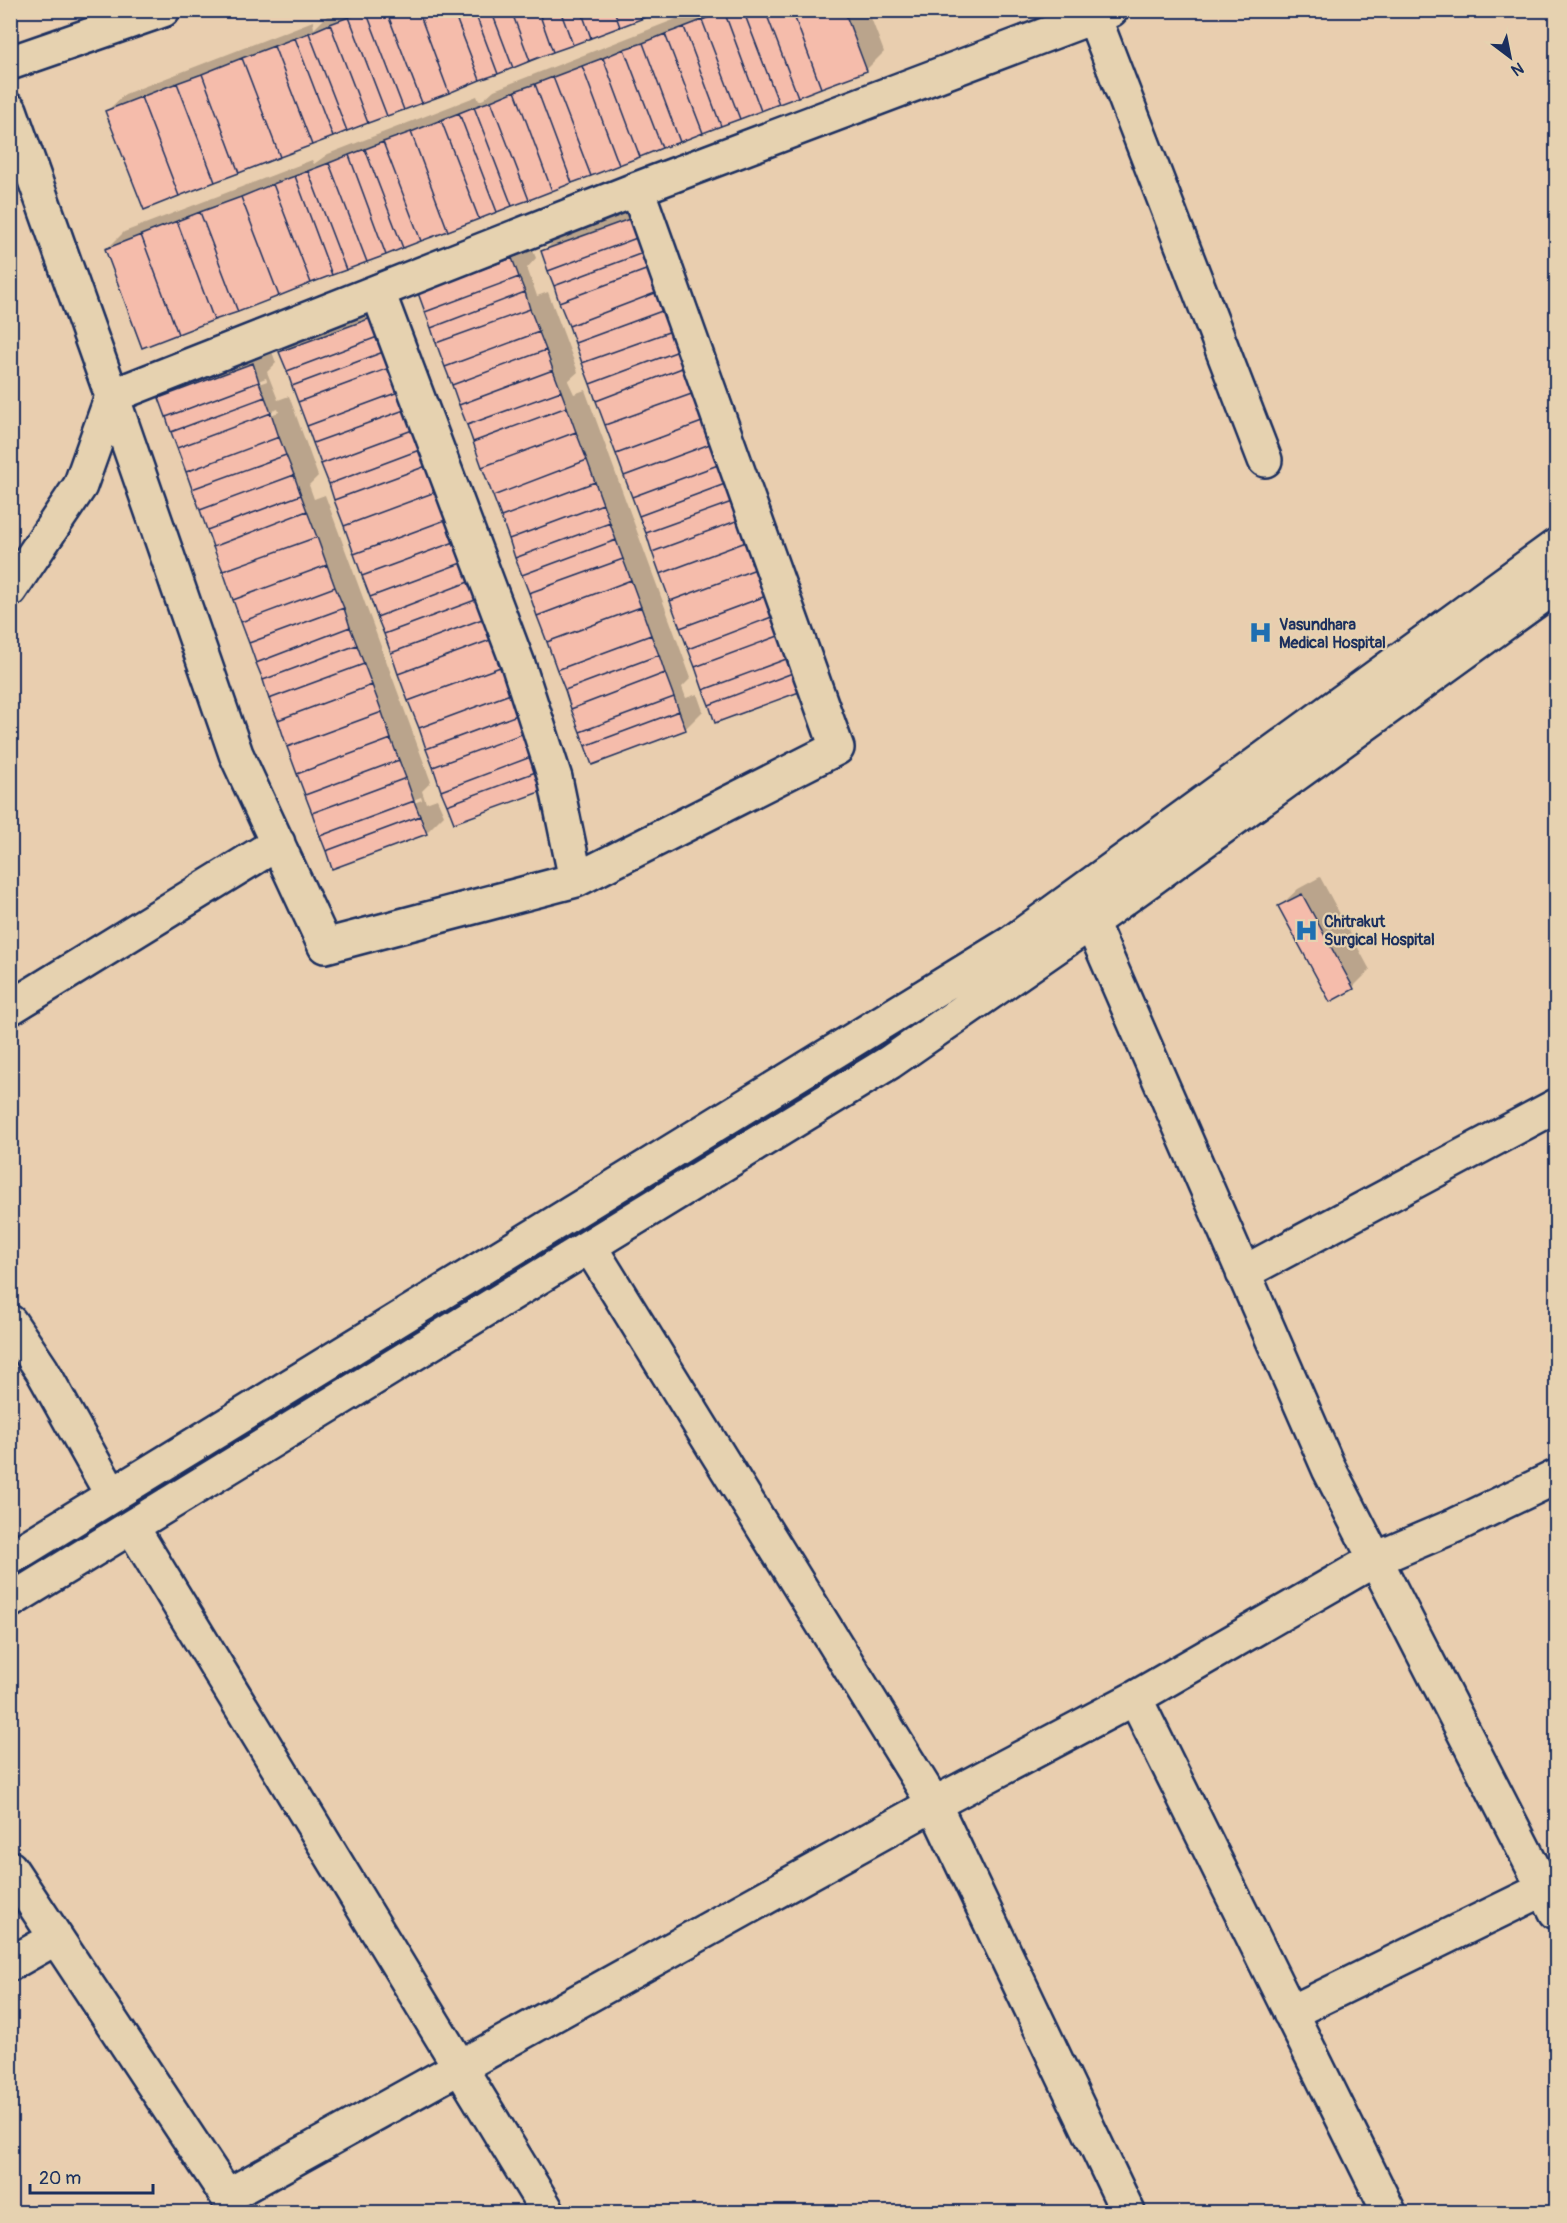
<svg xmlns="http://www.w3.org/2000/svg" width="1567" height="2223" font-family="Pangolin,sans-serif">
  <rect width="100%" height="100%" fill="#e9ceaf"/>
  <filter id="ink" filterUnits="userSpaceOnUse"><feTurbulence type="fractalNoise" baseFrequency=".0167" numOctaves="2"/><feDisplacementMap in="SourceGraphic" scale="12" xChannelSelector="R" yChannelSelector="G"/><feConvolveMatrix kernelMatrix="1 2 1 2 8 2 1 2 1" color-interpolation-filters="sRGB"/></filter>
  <g filter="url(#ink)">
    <!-- shadow -->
    <path fill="#0003" fill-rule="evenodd" d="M 341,10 L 658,10 L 107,111 L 125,94 L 313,21 L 314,29 L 328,15 Z
      M 699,10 L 868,10 L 884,52 L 866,70 L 107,249 L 124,232 L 312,160 L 314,164 L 328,154 L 477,96 L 479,101 L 484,99 L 494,90 Z
      M 653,200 L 826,669 L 809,687 L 543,252 L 561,234 Z
      M 529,241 L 536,258 L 527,268 L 537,296 L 548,292 L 578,372 L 568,381 L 574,394 L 585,390 L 691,678 L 682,687 L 686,698 L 697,694 L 703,711 L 685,729 L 420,293 L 437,276 Z
      M 391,300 L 329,482 L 281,352 L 298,335 Z
      M 270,346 L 276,363 L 267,372 L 278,400 L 289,396 L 318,476 L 309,485 L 314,499 L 325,495 L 431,782 L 422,791 L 426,803 L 437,799 L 444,815 L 426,833 L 333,867 L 160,398 L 178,380 ZM 266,378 L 267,381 L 175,415 L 175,412 ZM 278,409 L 279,412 L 197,442 L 197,439 ZM 421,797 L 422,800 L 330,834 L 330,831 Z
      M 1320,877 L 1370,970 L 1353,987 L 1280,906 L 1298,889 Z"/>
    <!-- building -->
    <path fill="#f5bcab" stroke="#1b2f5e" stroke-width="1.5" d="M 386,10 L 422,103 L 404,110 L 366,11 Z
      M 386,10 L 418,10 L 449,93 L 422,103 Z
      M 418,10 L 453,10 L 480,80 L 449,93 Z
      M 453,10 L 474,10 L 498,74 L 480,80 Z
      M 474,10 L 491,10 L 513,68 L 498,74 Z
      M 491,10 L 511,10 L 530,61 L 513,68 Z
      M 511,10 L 538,10 L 553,52 L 530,61 Z
      M 538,10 L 560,10 L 573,45 L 553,52 Z
      M 560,10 L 581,10 L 591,38 L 573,45 Z
      M 581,10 L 614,10 L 620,27 L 591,38 Z
      M 614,10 L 638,10 L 641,19 L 620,27 Z
      M 638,10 L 662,10 L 641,19 Z
      M 726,10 L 743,10 L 779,104 L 761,111 L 724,11 Z
      M 743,10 L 765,10 L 798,97 L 779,104 Z
      M 765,10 L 792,10 L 821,88 L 798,97 Z
      M 792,10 L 844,10 L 867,71 L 821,88 Z
      M 366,11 L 404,110 L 387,116 L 349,17 Z
      M 724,11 L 761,111 L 740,119 L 702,20 Z
      M 349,17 L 387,116 L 368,123 L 330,24 Z
      M 702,20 L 740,119 L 721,126 L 684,27 Z
      M 330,24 L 368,123 L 347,131 L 309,33 Z
      M 684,27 L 721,126 L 703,133 L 665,34 Z
      M 309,33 L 347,131 L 333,137 L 295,38 Z
      M 665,34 L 703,133 L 680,142 L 643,43 Z
      M 295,38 L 333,137 L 312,145 L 274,46 Z
      M 643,43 L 680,142 L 662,148 L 624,49 Z
      M 274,46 L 312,145 L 280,157 L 242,58 Z
      M 624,49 L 662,148 L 640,157 L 603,58 Z
      M 242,58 L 280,157 L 239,173 L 202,74 Z
      M 603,58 L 640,157 L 619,165 L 582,66 Z
      M 582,66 L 619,165 L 591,176 L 553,77 Z
      M 202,74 L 239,173 L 215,182 L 177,83 Z
      M 553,77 L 591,176 L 572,183 L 535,84 Z
      M 177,83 L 215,182 L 179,196 L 141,97 Z
      M 535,84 L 572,183 L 552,191 L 515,91 Z
      M 515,91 L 552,191 L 529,200 L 491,101 Z
      M 141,97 L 179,196 L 144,210 L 105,111 Z
      M 491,101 L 529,200 L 512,206 L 474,107 Z
      M 474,107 L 512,206 L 497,212 L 459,113 Z
      M 459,113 L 497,212 L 479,219 L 441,120 Z
      M 441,120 L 479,219 L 448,231 L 411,132 Z
      M 411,132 L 448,231 L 421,241 L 383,142 Z
      M 383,142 L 421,241 L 403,248 L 365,149 Z
      M 365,149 L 403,248 L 386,255 L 349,155 Z
      M 349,155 L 386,255 L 367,262 L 329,163 Z
      M 329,163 L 367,262 L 346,270 L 308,171 Z
      M 308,171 L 346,270 L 332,275 L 295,176 Z
      M 295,176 L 332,275 L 311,283 L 273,184 Z
      M 273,184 L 311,283 L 279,296 L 241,197 Z
      M 241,197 L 279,296 L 238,312 L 200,212 Z
      M 200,212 L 238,312 L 214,320 L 177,221 Z
      M 635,217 L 642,236 L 548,271 L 541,251 Z
      M 177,221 L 214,320 L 178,334 L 141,235 Z
      M 141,235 L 178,334 L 142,348 L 105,249 Z
      M 642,236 L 648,251 L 554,286 L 548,271 Z
      M 648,251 L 654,267 L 559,302 L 554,286 Z
      M 512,258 L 519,277 L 425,312 L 418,293 Z
      M 654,267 L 663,290 L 569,326 L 559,302 Z
      M 519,277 L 525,292 L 431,328 L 425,312 Z
      M 663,290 L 670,308 L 575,343 L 569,326 Z
      M 525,292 L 530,309 L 436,343 L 431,328 Z
      M 670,308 L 677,329 L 582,363 L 575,343 Z
      M 530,309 L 539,332 L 445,367 L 436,343 Z
      M 374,317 L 380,336 L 287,371 L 279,352 Z
      M 677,329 L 684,349 L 590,384 L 582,363 Z
      M 539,332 L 546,350 L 452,385 L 445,367 Z
      M 380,336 L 386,351 L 292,386 L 287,371 Z
      M 684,349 L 690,365 L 596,401 L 590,384 Z
      M 546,350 L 553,370 L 459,405 L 452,385 Z
      M 386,351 L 392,367 L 298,402 L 292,386 Z
      M 253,363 L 259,382 L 166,417 L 159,398 Z
      M 690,365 L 700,391 L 605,425 L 596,401 Z
      M 392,367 L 401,391 L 307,426 L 298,402 Z
      M 553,370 L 561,391 L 467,425 L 459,405 Z
      M 259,382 L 265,397 L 171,432 L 166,417 Z
      M 401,391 L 407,409 L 313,443 L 307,426 Z
      M 561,391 L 567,407 L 473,442 L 467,425 Z
      M 700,391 L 710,419 L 616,454 L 605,425 Z
      M 265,397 L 271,413 L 177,448 L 171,432 Z
      M 567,407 L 576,432 L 482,467 L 473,442 Z
      M 407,409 L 415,429 L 321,464 L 313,443 Z
      M 271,413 L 279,437 L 186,472 L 177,448 Z
      M 710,419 L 718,441 L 624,476 L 616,454 Z
      M 415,429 L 422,449 L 329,484 L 321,464 Z
      M 576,432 L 587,460 L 493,496 L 482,467 Z
      M 279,437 L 286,455 L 192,489 L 186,472 Z
      M 718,441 L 726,462 L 632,497 L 624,476 Z
      M 422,449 L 429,465 L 334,500 L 329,484 Z
      M 286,455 L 294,475 L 200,510 L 192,489 Z
      M 587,460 L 595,482 L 501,517 L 493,496 Z
      M 726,462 L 733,481 L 639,516 L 632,497 Z
      M 429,465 L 438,491 L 344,526 L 334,500 Z
      M 294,475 L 301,495 L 207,530 L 200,510 Z
      M 733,481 L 740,499 L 646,533 L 639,516 Z
      M 595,482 L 603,504 L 509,539 L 501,517 Z
      M 438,491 L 448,519 L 354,554 L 344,526 Z
      M 301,495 L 307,511 L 213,547 L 207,530 Z
      M 740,499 L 747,517 L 652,552 L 646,533 Z
      M 603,504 L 610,523 L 515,558 L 509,539 Z
      M 307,511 L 317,537 L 223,571 L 213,547 Z
      M 747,517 L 754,539 L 660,574 L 652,552 Z
      M 448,519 L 457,541 L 362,576 L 354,554 Z
      M 610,523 L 616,540 L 522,575 L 515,558 Z
      M 317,537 L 327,565 L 233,600 L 223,571 Z
      M 754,539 L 764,566 L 670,601 L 660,574 Z
      M 616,540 L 623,559 L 529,593 L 522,575 Z
      M 457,541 L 464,562 L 370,597 L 362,576 Z
      M 623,559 L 631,580 L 537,616 L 529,593 Z
      M 464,562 L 471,581 L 377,617 L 370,597 Z
      M 327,565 L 335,587 L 241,622 L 233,600 Z
      M 764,566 L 774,593 L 680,628 L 670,601 Z
      M 631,580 L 641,607 L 547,642 L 537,616 Z
      M 471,581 L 478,599 L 384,634 L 377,617 Z
      M 335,587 L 344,608 L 249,643 L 241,622 Z
      M 774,593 L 782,613 L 688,649 L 680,628 Z
      M 478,599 L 485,618 L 391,653 L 384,634 Z
      M 641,607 L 651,635 L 557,670 L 547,642 Z
      M 344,608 L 350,627 L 256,663 L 249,643 Z
      M 782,613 L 789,632 L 695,667 L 688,649 Z
      M 485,618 L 493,639 L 398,674 L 391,653 Z
      M 350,627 L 357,645 L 263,680 L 256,663 Z
      M 789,632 L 797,655 L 703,690 L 695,667 Z
      M 651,635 L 659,655 L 565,690 L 557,670 Z
      M 493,639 L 503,666 L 408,701 L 398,674 Z
      M 357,645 L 364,664 L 269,699 L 263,680 Z
      M 659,655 L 665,673 L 571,709 L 565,690 Z
      M 797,655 L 803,669 L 709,705 L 703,690 Z
      M 364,664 L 372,685 L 278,720 L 269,699 Z
      M 503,666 L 513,693 L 419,728 L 408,701 Z
      M 803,669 L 810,688 L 715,723 L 709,705 Z
      M 665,673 L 674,697 L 580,732 L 571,709 Z
      M 372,685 L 382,712 L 287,747 L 278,720 Z
      M 513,693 L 520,714 L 426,749 L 419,728 Z
      M 674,697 L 679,711 L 585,746 L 580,732 Z
      M 679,711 L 686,730 L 592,765 L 585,746 Z
      M 382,712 L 391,739 L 297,774 L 287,747 Z
      M 520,714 L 527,732 L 433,767 L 426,749 Z
      M 527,732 L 536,755 L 441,791 L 433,767 Z
      M 391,739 L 399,760 L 305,795 L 297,774 Z
      M 536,755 L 541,770 L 447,805 L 441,791 Z
      M 399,760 L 406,778 L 312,813 L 305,795 Z
      M 541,770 L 548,789 L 454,823 L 447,805 Z
      M 406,778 L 414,801 L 320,836 L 312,813 Z
      M 414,801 L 420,816 L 326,851 L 320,836 Z
      M 420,816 L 427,834 L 332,869 L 326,851 Z
      M 1302,894 L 1354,989 L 1330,1002 L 1278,906 Z"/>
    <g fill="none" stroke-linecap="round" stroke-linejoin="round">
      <defs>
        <path id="street" d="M 1094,17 L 1265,460
          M 10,63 L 163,10
          M 10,110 L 112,396 L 80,486 L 10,590
          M 378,292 L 518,664 L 555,778 L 576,880 L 325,946 L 236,754 L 112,396 L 637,189 L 1111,10
          M 576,880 L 837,748 L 637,189
          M 1091,922 L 1329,1469 L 1556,1912
          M 10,1008 L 278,843
          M 590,1247 L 934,1804 L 1128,2212
          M 1243,1273 L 1556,1106
          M 10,1322 L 42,1370 L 112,1495
          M 132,1527 L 548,2212
          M 1135,1698 L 1389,2212
          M 10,1868 L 227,2196 L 934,1804 L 1135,1698 L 1376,1559 L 1456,1525 L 1556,1477
          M 10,1964 L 56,1938
          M 1290,2013 L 1544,1889 L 1556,1886"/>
        <path id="secondary" d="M 10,1558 L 1011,943 L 1556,546
          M 10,1601 L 890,1062 L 1089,924 L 1556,586"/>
      </defs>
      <!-- street casing -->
      <use href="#street" stroke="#1b2f5e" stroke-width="38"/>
      <!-- secondary casing -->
      <use href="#secondary" stroke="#1b2f5e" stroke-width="38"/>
      <!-- street -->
      <use href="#street" stroke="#e6d2b0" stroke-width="33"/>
      <!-- secondary -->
      <use href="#secondary" stroke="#e6d2b0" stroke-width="33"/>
    </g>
  </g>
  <!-- icons -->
  <defs>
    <symbol id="hospital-bare" viewBox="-9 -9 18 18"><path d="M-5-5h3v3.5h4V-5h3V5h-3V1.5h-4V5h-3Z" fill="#1f6fb2" stroke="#e6d2b0" stroke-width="2.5" paint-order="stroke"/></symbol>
  </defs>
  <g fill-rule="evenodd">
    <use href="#hospital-bare" x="1244" y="616" width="33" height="33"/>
    <use href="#hospital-bare" x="1290" y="914" width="33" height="33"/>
  </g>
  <g text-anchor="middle" stroke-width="4.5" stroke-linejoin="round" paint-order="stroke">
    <!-- poi labels -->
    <g font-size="16" font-weight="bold" fill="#1b2f5e" stroke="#e6d2b0" text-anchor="start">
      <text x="1279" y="630">Vasundhara<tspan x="1279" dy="18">Medical Hospital</tspan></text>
      <text x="1324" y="927">Chitrakut<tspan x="1324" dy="18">Surgical Hospital</tspan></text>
    </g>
  </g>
  <!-- margin -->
  <rect width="1567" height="2223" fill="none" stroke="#e6d2b0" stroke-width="36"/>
  <rect x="18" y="18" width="1531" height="2187" fill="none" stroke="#1b2f5e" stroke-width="2" filter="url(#ink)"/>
  <!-- north arrow -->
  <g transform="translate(1510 57) rotate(148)" stroke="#e6d2b0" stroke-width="4.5" paint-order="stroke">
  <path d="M0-4.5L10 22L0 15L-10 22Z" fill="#1b2f5e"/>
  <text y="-9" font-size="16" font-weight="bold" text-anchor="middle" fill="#1b2f5e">N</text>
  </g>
  <!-- scale -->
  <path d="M30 2184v9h123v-9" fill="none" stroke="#1b2f5e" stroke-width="3"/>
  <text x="39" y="2184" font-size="18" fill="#1b2f5e" stroke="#e6d2b0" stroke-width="4.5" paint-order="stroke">20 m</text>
</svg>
